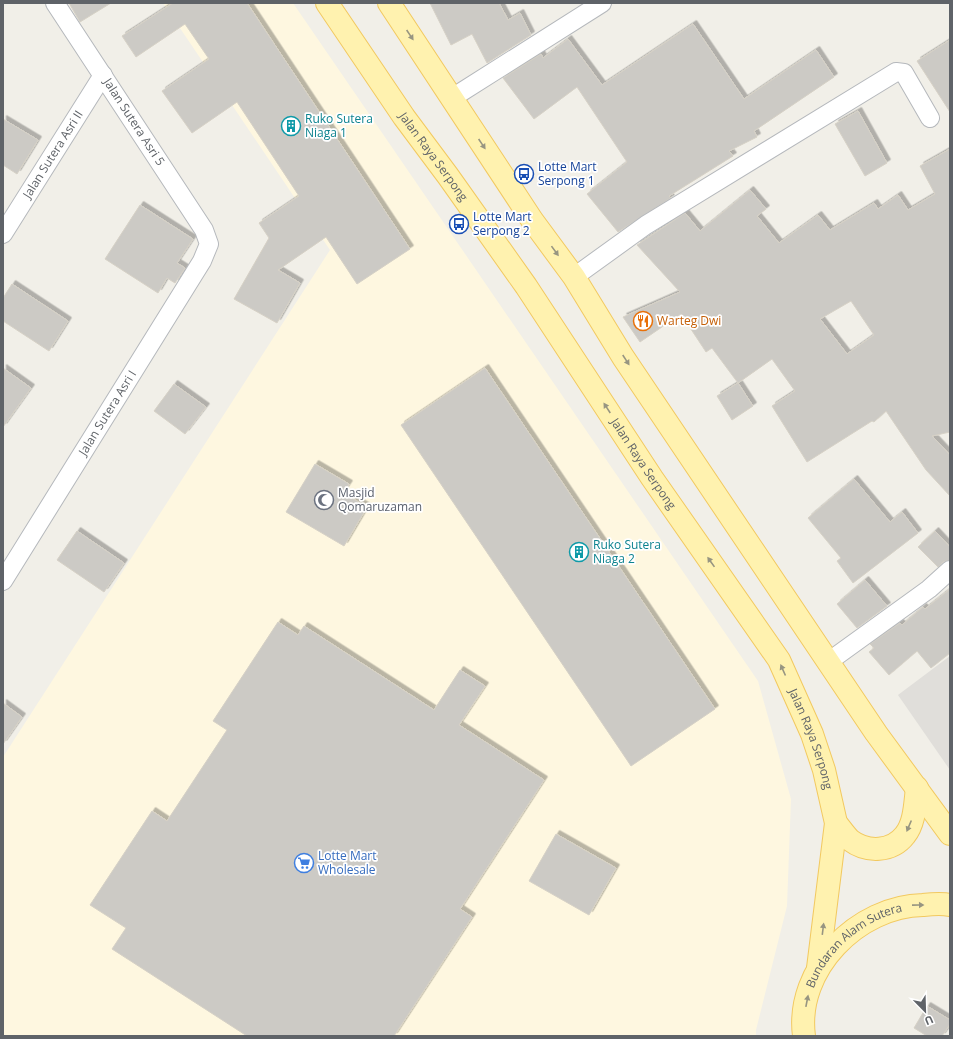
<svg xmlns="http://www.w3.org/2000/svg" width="953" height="1039" font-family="'Open Sans',sans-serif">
  <defs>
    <filter id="shadow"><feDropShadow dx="3.5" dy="-3.5" stdDeviation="0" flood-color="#0004"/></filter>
  </defs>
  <rect width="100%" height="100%" fill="#f1efe8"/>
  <!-- commercial -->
  <path fill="#fef7e0" d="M 163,3 L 293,3 L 758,681 L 791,799 L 787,906 L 756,1030 L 756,1036 L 3,1036 L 3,757 L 330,250 Z"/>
  <!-- industrial -->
  <path fill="#e0deda" d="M 950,656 L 950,770 L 898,695 Z"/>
  <!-- building -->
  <path fill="#cccac5" stroke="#d6d1c6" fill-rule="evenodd" filter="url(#shadow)" d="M 69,3 L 111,3 L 80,22 Z
    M 173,3 L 247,3 L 410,249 L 357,284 L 326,237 L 278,270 L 300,283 L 277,323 L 234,299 L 269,238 L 259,223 L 299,196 L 237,102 L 192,133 L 162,91 L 209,59 L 185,24 L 136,57 L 122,36 Z
    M 430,3 L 499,3 L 508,20 L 520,13 L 531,35 L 487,63 L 472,34 L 451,45 Z
    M 693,24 L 744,99 L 816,50 L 834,77 L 754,131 L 757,137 L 729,151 L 733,156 L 669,196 L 671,198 L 618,232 L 587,194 L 627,162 L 577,87 L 534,119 L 503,78 L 541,54 L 543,58 L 568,39 L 602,85 Z
    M 950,40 L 950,112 L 917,61 Z
    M 858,111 L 887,163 L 865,176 L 835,124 Z
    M 3,119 L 38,140 L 17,174 L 3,165 Z
    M 950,149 L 950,432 L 932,436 L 950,455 L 950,496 L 926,470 L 886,411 L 874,422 L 872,421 L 807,462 L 772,406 L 795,391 L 772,359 L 738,383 L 712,348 L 706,352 L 681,314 L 640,342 L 623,317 L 680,292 L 637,245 L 685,213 L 700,231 L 750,190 L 766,209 L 757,216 L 779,243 L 818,215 L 830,230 L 874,203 L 878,209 L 898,195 L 908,210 L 935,194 L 920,166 ZM 851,301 L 874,335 L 847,354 L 820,319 Z
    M 140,205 L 193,239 L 177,263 L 185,268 L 175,283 L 167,278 L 158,293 L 105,259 Z
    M 12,284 L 68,321 L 49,351 L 3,321 L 3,298 Z
    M 3,368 L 31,388 L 3,427 Z
    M 485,368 L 715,709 L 631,766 L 401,425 Z
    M 738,383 L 753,406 L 732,420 L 717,396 Z
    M 174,384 L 206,407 L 185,434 L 154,411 Z
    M 315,464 L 349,484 L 343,493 L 367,507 L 344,546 L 286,512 Z
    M 854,479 L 890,522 L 902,512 L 918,533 L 853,583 L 837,561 L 841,558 L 808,518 Z
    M 77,531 L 124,563 L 104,592 L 57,560 Z
    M 935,531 L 950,547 L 950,560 L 943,562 L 938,567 L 918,547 Z
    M 865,580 L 887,606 L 857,628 L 837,604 Z
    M 950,589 L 950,653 L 931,668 L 917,651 L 889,675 L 869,652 L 874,648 L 870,644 L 900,623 L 902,625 L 923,607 L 925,609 Z
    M 278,622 L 298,635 L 304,626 L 434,710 L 460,670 L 485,686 L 459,725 L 544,780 L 460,909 L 472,917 L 394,1036 L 247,1036 L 112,949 L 126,928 L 90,905 L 152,811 L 167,821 L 227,730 L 213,721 Z
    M 3,703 L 22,717 L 3,744 Z
    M 556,834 L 616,868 L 589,915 L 529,881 Z
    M 927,1006 L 950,1020 L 950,1024 L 942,1036 L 927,1036 L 914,1028 Z"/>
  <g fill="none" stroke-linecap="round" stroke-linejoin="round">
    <defs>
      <g id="street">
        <path d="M 452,98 L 602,3"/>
        <path id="s1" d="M 3,234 L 103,75"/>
        <path d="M 574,277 L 646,225 L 896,72 L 904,73 L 930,118"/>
        <path id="s2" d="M 3,581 L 202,261 L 209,244 L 204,230 L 55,3"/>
        <path d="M 828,662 L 929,589 L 950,570"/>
      </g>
      <g id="primary">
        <path id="s3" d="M 327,3 L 404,117 L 448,176 L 526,286 L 652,478 L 779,660 L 812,734 L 824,770 L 836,823 L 818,968"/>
        <path d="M 389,3 L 532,220 L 574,277 L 623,357 L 876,733 L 950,834"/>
        <path d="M 836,823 C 841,829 845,835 850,840 C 867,853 892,852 905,835 C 915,823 915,803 917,788"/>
        <path id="s4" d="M 804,1036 C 795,969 858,906 923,905 C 932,904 941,903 950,905"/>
      </g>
    </defs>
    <!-- street casing -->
    <use href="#street" stroke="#b5b8bc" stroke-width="20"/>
    <!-- primary casing -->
    <use href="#primary" stroke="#f2c960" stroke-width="24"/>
    <!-- street -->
    <use href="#street" stroke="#fff" stroke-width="18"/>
    <!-- primary -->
    <use href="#primary" stroke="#fff2af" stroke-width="22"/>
  </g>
  <!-- one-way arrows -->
  <defs><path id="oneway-solid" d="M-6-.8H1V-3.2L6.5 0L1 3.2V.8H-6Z"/></defs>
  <g fill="#979581">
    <use href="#oneway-solid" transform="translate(410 35) rotate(56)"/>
    <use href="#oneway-solid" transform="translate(482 144) rotate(56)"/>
    <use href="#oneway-solid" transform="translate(555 251) rotate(54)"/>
    <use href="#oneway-solid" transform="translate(626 360) rotate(57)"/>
    <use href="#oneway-solid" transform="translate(607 408) rotate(-123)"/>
    <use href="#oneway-solid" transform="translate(711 562) rotate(-125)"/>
    <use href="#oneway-solid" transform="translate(783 670) rotate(-114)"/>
    <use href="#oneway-solid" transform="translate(909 826) rotate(113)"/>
    <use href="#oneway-solid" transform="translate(918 905) rotate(-1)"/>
    <use href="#oneway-solid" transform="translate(823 929) rotate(-83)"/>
    <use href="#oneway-solid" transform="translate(807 1001) rotate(-79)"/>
  </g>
  <!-- icons -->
  <defs>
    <symbol id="building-ring" viewBox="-11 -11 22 22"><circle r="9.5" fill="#fff" stroke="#0f9aa8" stroke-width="1.5"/><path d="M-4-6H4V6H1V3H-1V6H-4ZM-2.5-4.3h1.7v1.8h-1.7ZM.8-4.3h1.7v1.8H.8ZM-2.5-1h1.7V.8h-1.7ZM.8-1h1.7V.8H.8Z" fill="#0f9aa8"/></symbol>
    <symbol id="bus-ring" viewBox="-11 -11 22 22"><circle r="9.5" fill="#fff" stroke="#1a4fb4" stroke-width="1.5"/><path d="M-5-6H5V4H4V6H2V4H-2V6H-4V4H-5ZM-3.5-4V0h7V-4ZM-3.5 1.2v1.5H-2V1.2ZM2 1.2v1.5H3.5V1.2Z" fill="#1a4fb4"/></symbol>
    <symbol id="restaurant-ring" viewBox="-11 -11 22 22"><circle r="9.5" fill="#fff" stroke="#e8710a" stroke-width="1.5"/><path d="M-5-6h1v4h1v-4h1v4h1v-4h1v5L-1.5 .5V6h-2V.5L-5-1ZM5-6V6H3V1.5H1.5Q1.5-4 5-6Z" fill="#e8710a"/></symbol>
    <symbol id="mosque-ring" viewBox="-11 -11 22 22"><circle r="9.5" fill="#fff" stroke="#6b7280" stroke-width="1.5"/><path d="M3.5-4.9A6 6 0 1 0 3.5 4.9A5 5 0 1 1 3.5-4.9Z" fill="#6b7280"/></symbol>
    <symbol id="supermarket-ring" viewBox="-11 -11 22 22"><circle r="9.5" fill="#fff" stroke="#3f7fe0" stroke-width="1.5"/><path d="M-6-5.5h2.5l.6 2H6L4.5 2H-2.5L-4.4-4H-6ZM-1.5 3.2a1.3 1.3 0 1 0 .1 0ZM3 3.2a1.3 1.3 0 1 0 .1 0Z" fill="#3f7fe0"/></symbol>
  </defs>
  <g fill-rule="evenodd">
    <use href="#building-ring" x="280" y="115" width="22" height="22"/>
    <use href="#bus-ring" x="513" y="163" width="22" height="22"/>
    <use href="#bus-ring" x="448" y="213" width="22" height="22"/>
    <use href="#restaurant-ring" x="632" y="310" width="22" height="22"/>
    <use href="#mosque-ring" x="313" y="489" width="22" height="22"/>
    <use href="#building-ring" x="568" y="541" width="22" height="22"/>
    <use href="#supermarket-ring" x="293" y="852" width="22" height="22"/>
  </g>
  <g text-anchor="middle" stroke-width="3.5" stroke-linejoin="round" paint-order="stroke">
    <!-- culture labels -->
    <g font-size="12" fill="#0d838f" stroke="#fff" text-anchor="start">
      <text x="305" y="123">Ruko Sutera<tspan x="305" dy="14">Niaga 1</tspan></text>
      <text x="593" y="549">Ruko Sutera<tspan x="593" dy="14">Niaga 2</tspan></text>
    </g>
    <!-- street labels -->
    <g font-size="12" fill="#5f6368" stroke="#fff">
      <text transform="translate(134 122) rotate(57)" y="4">Jalan Sutera Asri 5</text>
      <text dy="4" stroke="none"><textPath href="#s1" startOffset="94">Jalan Sutera Asri II</textPath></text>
      <text dy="4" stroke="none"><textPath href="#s3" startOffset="187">Jalan Raya Serpong</textPath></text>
      <text dy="4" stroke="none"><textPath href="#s2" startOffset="198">Jalan Sutera Asri I</textPath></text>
      <text dy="4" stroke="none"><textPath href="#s3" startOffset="559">Jalan Raya Serpong</textPath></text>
      <text dy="4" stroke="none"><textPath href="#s3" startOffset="883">Jalan Raya Serpong</textPath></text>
      <text dy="4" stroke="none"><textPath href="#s4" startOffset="113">Bundaran Alam Sutera</textPath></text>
    </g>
    <!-- transit labels -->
    <g font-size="12" fill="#164399" stroke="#fff" text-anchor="start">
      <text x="538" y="171">Lotte Mart<tspan x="538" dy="14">Serpong 1</tspan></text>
      <text x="473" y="221">Lotte Mart<tspan x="473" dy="14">Serpong 2</tspan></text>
    </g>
    <!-- food labels -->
    <g font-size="12" fill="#c56008" stroke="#fff" text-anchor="start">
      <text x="657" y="325">Warteg Dwi</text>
    </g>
    <!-- worship labels -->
    <g font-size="12" fill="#5b616d" stroke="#fff" text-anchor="start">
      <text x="338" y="497">Masjid<tspan x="338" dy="14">Qomaruzaman</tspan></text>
    </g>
    <!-- shop labels -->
    <g font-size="12" fill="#366cbe" stroke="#fff" text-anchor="start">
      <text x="318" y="860">Lotte Mart<tspan x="318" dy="14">Wholesale</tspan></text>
    </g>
  </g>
  <!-- border -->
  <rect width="953" height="1039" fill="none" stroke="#5f6368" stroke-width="8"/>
  <!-- north arrow -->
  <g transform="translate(925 1011) rotate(157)" stroke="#ffffff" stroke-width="3" paint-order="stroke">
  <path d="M0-3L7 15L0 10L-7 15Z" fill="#5f6368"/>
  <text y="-6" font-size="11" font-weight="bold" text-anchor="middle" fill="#5f6368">U</text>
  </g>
</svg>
